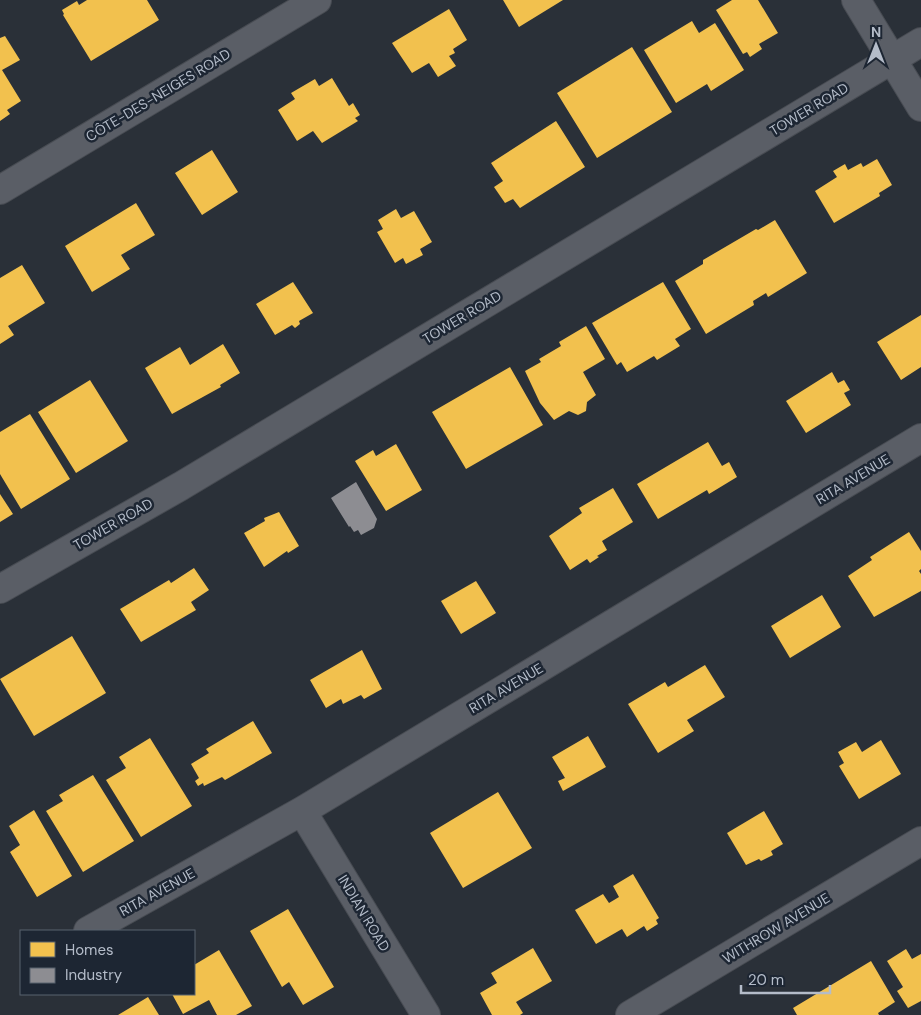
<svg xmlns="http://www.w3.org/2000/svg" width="921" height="1015" font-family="'DM Sans',sans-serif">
  <rect width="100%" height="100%" fill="#2a3038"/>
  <!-- homes -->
  <path fill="#f2c14e" d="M 87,0 L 147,0 L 159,20 L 91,61 L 63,15 L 64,14 L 62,10 L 77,1 L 79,5 Z
    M 503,0 L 563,0 L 519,27 Z
    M 732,0 L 758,0 L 778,33 L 759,44 L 762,49 L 750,57 L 747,52 L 743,54 L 716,10 Z
    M 449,9 L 467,40 L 453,49 L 455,53 L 449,56 L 456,66 L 438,77 L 429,63 L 412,73 L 392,43 Z
    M 692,21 L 699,33 L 715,23 L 744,70 L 711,91 L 707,84 L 676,103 L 644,50 Z
    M 5,36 L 20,60 L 2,70 L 21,101 L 7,110 L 10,114 L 0,121 L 0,38 Z
    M 632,47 L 672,112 L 597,158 L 557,93 Z
    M 332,78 L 349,106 L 353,103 L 360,115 L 355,118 L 358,121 L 322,143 L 313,131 L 297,141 L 278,110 L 295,99 L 291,93 L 315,79 L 319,86 Z
    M 556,121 L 585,167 L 520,208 L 513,199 L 505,203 L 494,187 L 503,181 L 491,163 Z
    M 212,150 L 238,192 L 202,215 L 175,173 Z
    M 877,159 L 892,185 L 879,193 L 880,196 L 834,223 L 815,191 L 837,177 L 833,171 L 845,164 L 848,170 L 861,163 L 863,167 Z
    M 136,203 L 155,235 L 121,255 L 130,269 L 92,292 L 65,246 Z
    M 396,209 L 401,218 L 414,211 L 432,242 L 420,249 L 423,255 L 406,264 L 403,258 L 395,263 L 377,232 L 383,229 L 378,220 Z
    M 775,220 L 807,273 L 768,297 L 766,293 L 753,301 L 754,305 L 706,334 L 675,281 L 703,264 L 703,260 L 756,229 L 758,230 Z
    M 22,265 L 45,303 L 8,326 L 14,335 L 0,344 L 0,278 Z
    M 293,282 L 313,313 L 299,321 L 300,324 L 295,328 L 292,325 L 275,335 L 256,304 Z
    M 663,282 L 691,329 L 675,339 L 680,346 L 657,360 L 654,356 L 627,372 L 621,362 L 617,365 L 592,323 Z
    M 921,315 L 921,367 L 901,380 L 877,342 Z
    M 586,326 L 605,359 L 583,372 L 596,395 L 587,402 L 586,411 L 578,415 L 569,411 L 554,420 L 540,403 L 525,371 L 541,362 L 539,359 L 561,346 L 559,342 Z
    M 223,344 L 240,373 L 220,385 L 221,387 L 172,414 L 145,368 L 180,347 L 190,365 Z
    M 510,367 L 543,425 L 466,469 L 432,412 Z
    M 832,372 L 838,383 L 844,380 L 850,390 L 844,393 L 851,405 L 806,433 L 786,401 Z
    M 90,380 L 128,441 L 76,473 L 38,412 Z
    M 30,414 L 70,479 L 21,509 L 0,474 L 0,432 Z
    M 708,442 L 722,466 L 729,462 L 737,477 L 709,494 L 707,490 L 658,519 L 637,484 Z
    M 396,444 L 422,490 L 386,511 L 355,461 L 373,450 L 376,456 Z
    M 613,488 L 633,522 L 602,541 L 607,550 L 597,556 L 599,557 L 590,563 L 587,559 L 570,570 L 549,536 L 582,513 L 579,508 Z
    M 0,494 L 13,514 L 0,522 Z
    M 279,512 L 299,546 L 288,553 L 287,551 L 264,567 L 244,533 L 265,521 L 264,518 Z
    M 909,532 L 921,551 L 921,569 L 919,571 L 921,574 L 921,591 L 874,617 L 848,576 L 872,560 L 870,557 Z
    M 194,568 L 209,590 L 191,602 L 196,610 L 141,642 L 120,609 L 169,580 L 171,583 Z
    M 476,581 L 496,613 L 461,634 L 441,601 Z
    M 822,595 L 841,627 L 790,658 L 771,626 Z
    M 72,636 L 106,693 L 34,736 L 0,679 Z
    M 362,650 L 382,689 L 364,699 L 361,695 L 343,704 L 341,699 L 326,708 L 310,680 Z
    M 705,665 L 725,697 L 687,720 L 694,731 L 658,753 L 628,704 L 665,682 L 668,687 Z
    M 253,721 L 272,753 L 225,780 L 222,777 L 204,786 L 203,783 L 198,786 L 195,781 L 199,778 L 191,764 L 209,753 L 206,749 Z
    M 588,736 L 606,767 L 563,791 L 558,781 L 565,778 L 552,757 Z
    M 150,738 L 192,806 L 141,837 L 106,780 L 126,768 L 119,757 Z
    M 881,740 L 901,774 L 859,799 L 839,766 L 844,763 L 838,752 L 856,742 L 862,752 Z
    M 93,775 L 134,841 L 83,872 L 46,811 L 63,801 L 59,795 Z
    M 498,792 L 532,848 L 463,888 L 430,833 Z
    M 34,810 L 72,876 L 37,897 L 10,852 L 20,845 L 9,826 Z
    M 764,811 L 783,844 L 771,851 L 773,855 L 761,861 L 759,859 L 746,865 L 727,833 Z
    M 633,874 L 659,918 L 656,920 L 658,924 L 647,931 L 644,926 L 627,937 L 622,929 L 596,944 L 575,910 L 603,894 L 609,903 L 619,897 L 613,886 Z
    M 288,909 L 334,987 L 303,1005 L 289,982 L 282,987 L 250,931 Z
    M 533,948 L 552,981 L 516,1002 L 523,1013 L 520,1015 L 492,1015 L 480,993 L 497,983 L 491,973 Z
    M 906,949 L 912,959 L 921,954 L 921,1001 L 908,1008 L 897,991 L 903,987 L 887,961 Z
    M 219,950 L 252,1006 L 236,1015 L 217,1015 L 209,1000 L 183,1014 L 172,994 L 194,994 L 194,965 Z
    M 871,961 L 895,1002 L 878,1013 L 879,1015 L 797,1015 L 793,1008 Z
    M 148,997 L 159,1015 L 118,1015 Z"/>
  <!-- industry -->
  <path fill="#8d8d92" d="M 356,482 L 377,519 L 374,528 L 361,535 L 358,530 L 354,532 L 350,526 L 349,527 L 331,498 Z"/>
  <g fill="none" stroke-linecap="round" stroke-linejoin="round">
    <defs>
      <path id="minor" d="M 856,0 L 921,107
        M 0,190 L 317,0
        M 0,589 L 181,486 L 921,42
        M 302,811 L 426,1015
        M 88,931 L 302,811 L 921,438
        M 630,1015 L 921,841"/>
    </defs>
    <!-- minor casing -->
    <use href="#minor" stroke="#484c53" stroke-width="30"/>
    <!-- minor -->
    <use href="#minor" stroke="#5a5e66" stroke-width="28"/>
  </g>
  <g text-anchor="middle" stroke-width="5" stroke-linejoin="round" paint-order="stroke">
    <!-- street labels -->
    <g font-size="14" fill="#b4bcc9" stroke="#1d2633">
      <text transform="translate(158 95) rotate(-31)" y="5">CÔTE-DES-NEIGES ROAD</text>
      <text transform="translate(809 109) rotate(-31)" y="5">TOWER ROAD</text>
      <text transform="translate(462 317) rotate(-31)" y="5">TOWER ROAD</text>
      <text transform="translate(853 479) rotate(-31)" y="5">RITA AVENUE</text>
      <text transform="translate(113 524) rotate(-30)" y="5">TOWER ROAD</text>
      <text transform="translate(506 688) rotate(-31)" y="5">RITA AVENUE</text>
      <text transform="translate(157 892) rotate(-29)" y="5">RITA AVENUE</text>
      <text transform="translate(364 913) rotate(59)" y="5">INDIAN ROAD</text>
      <text transform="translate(776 928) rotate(-31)" y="5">WITHROW AVENUE</text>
    </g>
  </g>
  <!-- legend -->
  <rect x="20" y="930" width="175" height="65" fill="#1d2633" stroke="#59626f"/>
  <rect x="30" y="942" width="25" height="15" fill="#f2c14e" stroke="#59626f"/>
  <text x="65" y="955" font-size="15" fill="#b4bcc9">Homes</text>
  <rect x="30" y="968" width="25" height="15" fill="#8d8d92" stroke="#59626f"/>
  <text x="65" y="980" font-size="15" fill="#b4bcc9">Industry</text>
  <!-- north arrow -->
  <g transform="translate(876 45)" stroke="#1d2633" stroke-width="4" paint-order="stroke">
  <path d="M0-4L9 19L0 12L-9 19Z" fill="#b4bcc9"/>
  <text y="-8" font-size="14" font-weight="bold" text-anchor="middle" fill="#b4bcc9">N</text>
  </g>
  <!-- scale -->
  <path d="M741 985v8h89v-8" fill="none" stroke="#b4bcc9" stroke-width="2.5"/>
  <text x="748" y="985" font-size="15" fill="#b4bcc9" stroke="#1d2633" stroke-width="4" paint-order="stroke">20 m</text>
</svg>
